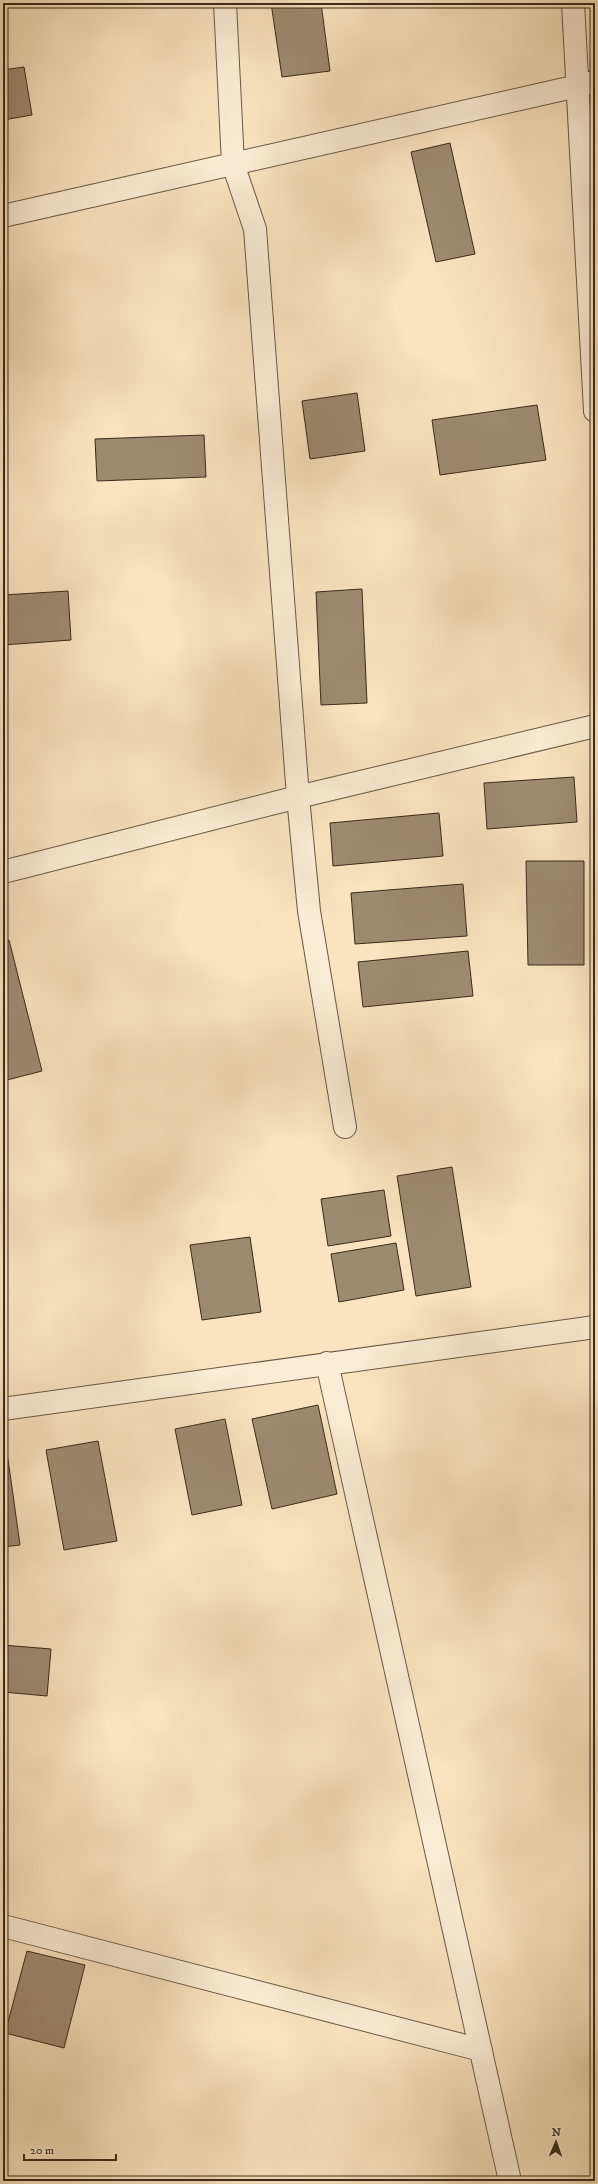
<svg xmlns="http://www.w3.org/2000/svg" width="598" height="2184" font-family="'IM FELL DW Pica',serif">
  <rect width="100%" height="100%" fill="#f9e4bf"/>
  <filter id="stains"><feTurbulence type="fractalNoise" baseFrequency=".005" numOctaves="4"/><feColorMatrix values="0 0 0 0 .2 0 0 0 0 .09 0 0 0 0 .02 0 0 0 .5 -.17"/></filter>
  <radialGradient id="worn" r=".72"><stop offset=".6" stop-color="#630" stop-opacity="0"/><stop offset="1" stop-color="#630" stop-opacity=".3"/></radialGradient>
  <!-- building -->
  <path fill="#9d8b70" stroke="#392b1b" d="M 271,3 L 321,3 L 330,71 L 282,77 Z
    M 24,67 L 32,115 L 3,120 L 3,70 Z
    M 450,143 L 475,254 L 436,262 L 411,152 Z
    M 357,393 L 365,451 L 310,459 L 302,401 Z
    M 537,405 L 546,460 L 440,475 L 432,420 Z
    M 204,435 L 206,477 L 97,481 L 95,439 Z
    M 362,589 L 367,703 L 321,705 L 316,592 Z
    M 68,591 L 71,640 L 3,645 L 3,595 Z
    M 574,777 L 577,822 L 487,829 L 484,783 Z
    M 439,813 L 443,856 L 333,866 L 330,823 Z
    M 526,861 L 584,861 L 584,965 L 528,965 Z
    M 463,884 L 467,936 L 355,944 L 351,893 Z
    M 9,940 L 42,1071 L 3,1081 L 3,941 Z
    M 468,951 L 473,996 L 363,1007 L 358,962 Z
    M 452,1167 L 471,1287 L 416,1296 L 397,1176 Z
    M 384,1190 L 391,1236 L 328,1246 L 321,1199 Z
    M 250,1237 L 261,1312 L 202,1320 L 190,1245 Z
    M 396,1243 L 404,1290 L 339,1302 L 331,1254 Z
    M 318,1405 L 337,1494 L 272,1509 L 252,1419 Z
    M 225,1419 L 242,1505 L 192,1515 L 175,1429 Z
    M 98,1441 L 117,1541 L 64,1550 L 46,1450 Z
    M 8,1459 L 20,1545 L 3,1547 L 3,1460 Z
    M 3,1645 L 51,1649 L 47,1696 L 3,1692 Z
    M 27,1951 L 85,1965 L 64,2048 L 5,2033 Z"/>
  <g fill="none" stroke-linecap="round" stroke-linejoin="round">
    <defs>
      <path id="street" d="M 225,3 L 233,164 L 255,229 L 298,797 L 309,911 L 345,1127
        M 573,3 L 595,411
        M 3,216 L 595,82
        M 3,872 L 298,797 L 595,726
        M 327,1363 L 510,2181
        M 3,1409 L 595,1327
        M 3,1926 L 481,2050"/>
    </defs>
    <!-- street casing -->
    <use href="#street" stroke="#695944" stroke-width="24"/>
    <!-- street -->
    <use href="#street" stroke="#fbedd5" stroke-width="22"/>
  </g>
  <!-- margin -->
  <rect width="598" height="2184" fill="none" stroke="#f9e4bf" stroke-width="16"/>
  <rect x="4" y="4" width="590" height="2176" fill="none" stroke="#392b1b" stroke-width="2"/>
  <rect x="8" y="8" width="582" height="2168" fill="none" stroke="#392b1b"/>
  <!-- north arrow -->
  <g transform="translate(556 2142) rotate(2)" stroke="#fbedd5" stroke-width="3" paint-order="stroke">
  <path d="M0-3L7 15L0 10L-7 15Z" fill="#392b1b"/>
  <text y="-6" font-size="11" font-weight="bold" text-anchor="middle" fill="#392b1b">N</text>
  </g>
  <!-- scale -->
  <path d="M24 2154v6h92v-6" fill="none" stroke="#392b1b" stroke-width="2"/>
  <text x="30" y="2154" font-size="12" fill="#392b1b" stroke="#fbedd5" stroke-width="3" paint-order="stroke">20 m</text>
  <rect width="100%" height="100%" filter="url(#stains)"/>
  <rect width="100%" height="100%" fill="url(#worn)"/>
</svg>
